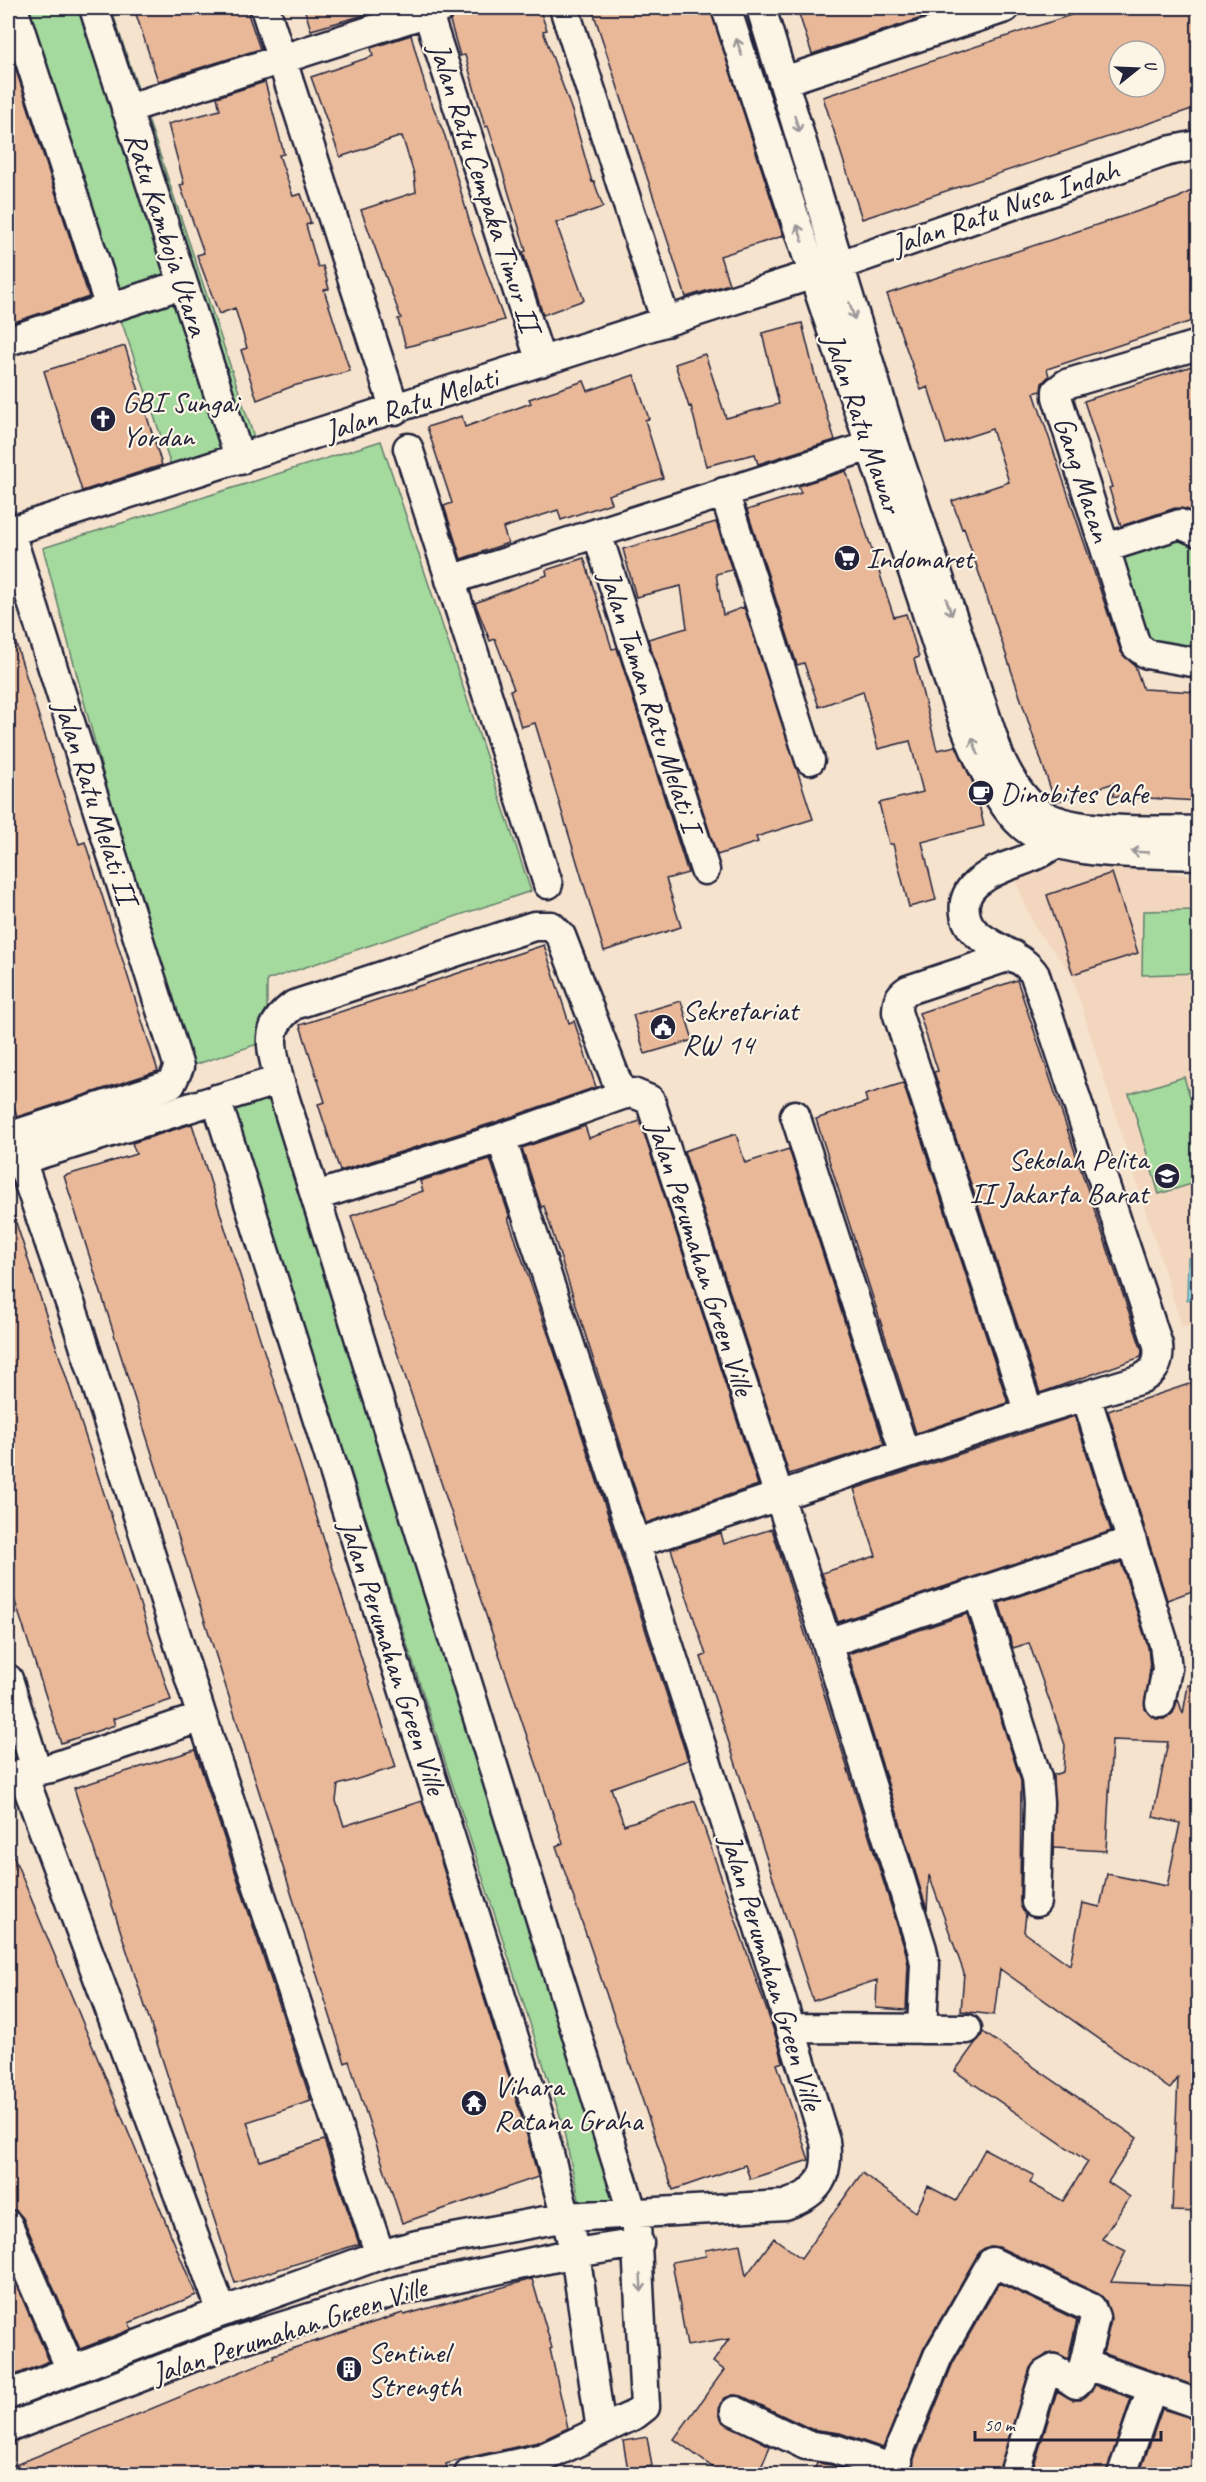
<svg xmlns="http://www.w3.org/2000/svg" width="1206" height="2482" font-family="Caveat,sans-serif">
  <rect width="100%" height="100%" fill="#f6e3ce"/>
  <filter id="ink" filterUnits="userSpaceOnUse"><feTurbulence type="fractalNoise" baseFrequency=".0167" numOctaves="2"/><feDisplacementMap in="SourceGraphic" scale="12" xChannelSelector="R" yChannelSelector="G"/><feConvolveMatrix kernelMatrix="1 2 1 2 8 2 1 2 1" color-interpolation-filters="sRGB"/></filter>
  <g filter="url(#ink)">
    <!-- built -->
    <path fill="#f2d6be" d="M 1032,856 L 1198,876 L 1198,1326 L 1182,1327 L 1071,973 L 1035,928 L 1012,873 Z"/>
    <!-- green -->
    <path fill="#a4da9d" stroke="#637e6c" stroke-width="1.5" d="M 14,8 L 111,8 L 262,461 L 178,486 Z
      M 381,441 L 531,891 L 267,980 L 267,1041 L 182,1069 L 43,548 Z
      M 1182,532 L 1198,545 L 1198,649 L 1144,641 L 1113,553 Z
      M 1198,910 L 1198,973 L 1142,975 L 1143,911 Z
      M 275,1068 L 631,2220 L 584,2221 L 561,2119 L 225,1083 Z
      M 1184,1077 L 1198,1123 L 1198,1182 L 1159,1194 L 1129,1094 Z"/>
    <!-- water -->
    <path fill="#8ddee6" stroke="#6293a2" stroke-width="1.5" d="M 1188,1258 L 1198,1258 L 1198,1300 L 1187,1300 Z"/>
    <!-- building -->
    <path fill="#e8b899" stroke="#22223b" stroke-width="1.5" fill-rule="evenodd" d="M 134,8 L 246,8 L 260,49 L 158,81 Z
      M 304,8 L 389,8 L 311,30 Z
      M 457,8 L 539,8 L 547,30 L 543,31 L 572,111 L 592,182 L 594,181 L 603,207 L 556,223 L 584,300 L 543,315 L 523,252 L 526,251 L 499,160 L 488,126 L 485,127 L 465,55 L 460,56 L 450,21 Z
      M 592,8 L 710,8 L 783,236 L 720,256 L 729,284 L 686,297 Z
      M 797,8 L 949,8 L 949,9 L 812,54 Z
      M 1092,8 L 1198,8 L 1198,107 L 862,219 L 823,97 ZM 1119,51 L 1155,51 L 1155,87 L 1119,87 Z
      M 411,35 L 426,89 L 445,136 L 473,234 L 504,320 L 406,347 L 398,319 L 401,318 L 361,210 L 416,192 L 414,174 L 402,136 L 340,157 L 311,77 L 373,56 L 371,48 Z
      M 8,45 L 89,297 L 8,324 Z
      M 265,82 L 284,154 L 279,155 L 293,196 L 301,194 L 311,223 L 306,225 L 318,267 L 323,266 L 329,289 L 324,290 L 350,371 L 293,386 L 257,400 L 241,350 L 247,348 L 235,308 L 219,314 L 197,255 L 204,253 L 180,185 L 184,184 L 168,124 L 220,110 L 217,97 Z
      M 1198,187 L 1198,319 L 1047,369 L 1049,376 L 1042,383 L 1041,391 L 1034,393 L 1121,652 L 1135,666 L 1143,689 L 1198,692 L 1198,801 L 1113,796 L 1114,783 L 1055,802 L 964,528 L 962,529 L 952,501 L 1009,482 L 992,429 L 946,444 L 928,387 L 921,390 L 887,294 L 1178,198 Z
      M 802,323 L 814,372 L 835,440 L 758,464 L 755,454 L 706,466 L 691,406 L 689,407 L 675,364 L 705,354 L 726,418 L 779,404 L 762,333 Z
      M 125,346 L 162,465 L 82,491 L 44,371 Z
      M 1198,364 L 1198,514 L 1186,509 L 1175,508 L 1121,526 L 1109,488 L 1112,487 L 1084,401 Z
      M 634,375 L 649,419 L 645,420 L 663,478 L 608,495 L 611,503 L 561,520 L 558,510 L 503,528 L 508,543 L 461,559 L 444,506 L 452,503 L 427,427 L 462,416 L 465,427 L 531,403 L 529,399 L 584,381 L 588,391 Z
      M 846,471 L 894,617 L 906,614 L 919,657 L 914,659 L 937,750 L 956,746 L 975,787 L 984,826 L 922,842 L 936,900 L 909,907 L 893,844 L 889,844 L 879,803 L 923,792 L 910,741 L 878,749 L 863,691 L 819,707 L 804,663 L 797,665 L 747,510 L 801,493 L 798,486 Z
      M 716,522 L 732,570 L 716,574 L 723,615 L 744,607 L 813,819 L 756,837 L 758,842 L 717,855 L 648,639 L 687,628 L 681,586 L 636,597 L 623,549 Z
      M 584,558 L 612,649 L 617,648 L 688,873 L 666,879 L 681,927 L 604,951 L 535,723 L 521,727 L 510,690 L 514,689 L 495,639 L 490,641 L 475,603 L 547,575 L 546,570 Z
      M 12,631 L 79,844 L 85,842 L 158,1071 L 17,1117 L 8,1085 L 8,632 Z
      M 1112,873 L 1138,953 L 1073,974 L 1047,895 Z
      M 544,945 L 569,1023 L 574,1021 L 596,1087 L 496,1122 L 340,1171 L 318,1104 L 325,1102 L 300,1025 Z
      M 1017,980 L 1142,1351 L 1141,1357 L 1040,1393 L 934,1072 L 938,1071 L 919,1013 Z
      M 681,1001 L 693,1040 L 645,1054 L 633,1015 Z
      M 903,1083 L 1008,1403 L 916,1433 L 816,1119 L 867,1102 L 865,1095 Z
      M 640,1121 L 758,1485 L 646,1523 L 544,1206 L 541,1207 L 522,1148 L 585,1126 L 589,1138 Z
      M 192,1124 L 396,1767 L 338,1785 L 336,1801 L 344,1826 L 422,1801 L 525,2128 L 538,2177 L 402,2223 L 349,2061 L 345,2063 L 64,1176 L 136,1154 L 132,1143 Z
      M 736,1134 L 745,1163 L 789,1149 L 884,1444 L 789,1474 L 684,1151 Z
      M 490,1159 L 510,1218 L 508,1218 L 564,1380 L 688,1760 L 611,1788 L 624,1825 L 695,1801 L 779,2046 L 783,2062 L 777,2064 L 809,2160 L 750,2179 L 745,2165 L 673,2190 L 556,1846 L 563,1843 L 351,1216 L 423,1191 L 420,1181 Z
      M 8,1210 L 12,1210 L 171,1700 L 113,1719 L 115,1725 L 61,1743 L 8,1580 Z
      M 1198,1381 L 1198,1589 L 1167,1600 L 1108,1411 Z
      M 1075,1416 L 1111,1531 L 838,1622 L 822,1573 L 876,1556 L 854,1489 Z
      M 772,1529 L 906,1953 L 908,1965 L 906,2010 L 876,2008 L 877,1980 L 813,2001 L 701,1657 L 706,1655 L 671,1549 L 721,1533 L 724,1544 Z
      M 1121,1562 L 1148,1647 L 1150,1668 L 1145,1709 L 1156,1719 L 1165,1719 L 1173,1713 L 1178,1699 L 1183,1714 L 1188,1685 L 1198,1685 L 1198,2212 L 1172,2211 L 1178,2078 L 1170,2089 L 1000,1969 L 994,2015 L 961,2011 L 964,1973 L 929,1875 L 927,1910 L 848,1654 L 967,1614 L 1021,1781 L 1020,1902 L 1026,1914 L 1024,1932 L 1070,1965 L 1082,1903 L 1100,1907 L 1107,1874 L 1167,1886 L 1180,1823 L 1153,1817 L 1168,1742 L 1112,1740 L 1106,1851 L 1054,1848 L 1053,1775 L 1063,1772 L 1065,1745 L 1029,1643 L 1013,1648 L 999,1603 Z
      M 195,1750 L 311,2101 L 247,2122 L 260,2161 L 324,2140 L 359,2244 L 235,2283 L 74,1788 Z
      M 8,1843 L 196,2295 L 129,2323 L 132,2329 L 80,2349 L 23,2218 L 17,2211 L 8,2209 Z
      M 983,2032 L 1137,2138 L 1108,2182 L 1130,2197 L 1102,2239 L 1126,2251 L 1111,2282 L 1198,2286 L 1198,2387 L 1103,2353 L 1111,2320 L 1106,2301 L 1099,2294 L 999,2247 L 990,2246 L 978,2254 L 924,2348 L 883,2448 L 840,2433 L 811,2429 L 742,2396 L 733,2395 L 725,2398 L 720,2404 L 719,2413 L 722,2421 L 770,2446 L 758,2475 L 723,2475 L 674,2439 L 724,2370 L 713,2362 L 729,2339 L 687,2346 L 672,2262 L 706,2256 L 705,2250 L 740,2244 L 746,2276 L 774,2238 L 801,2258 L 862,2173 L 916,2212 L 928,2186 L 956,2201 L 985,2149 L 1034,2175 L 1030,2183 L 1063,2201 L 1088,2162 L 955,2071 Z
      M 8,2265 L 49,2361 L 8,2378 Z
      M 532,2279 L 552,2348 L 550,2349 L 568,2428 L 538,2442 L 466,2458 L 446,2464 L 447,2468 L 419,2475 L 8,2475 L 8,2468 L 274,2358 L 273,2355 L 403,2313 L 404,2315 Z
      M 999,2283 L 1077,2320 L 1068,2359 L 1055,2353 L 1047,2354 L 1030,2368 L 998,2475 L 913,2475 L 914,2459 L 953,2363 Z
      M 1095,2385 L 1131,2398 L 1106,2475 L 1031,2475 L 1057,2391 L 1073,2400 L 1081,2400 Z
      M 1162,2409 L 1198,2420 L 1198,2475 L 1139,2475 Z
      M 647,2437 L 652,2466 L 628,2470 L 623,2441 Z
      M 817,2463 L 831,2465 L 859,2475 L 812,2475 Z"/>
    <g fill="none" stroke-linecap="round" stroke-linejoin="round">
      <defs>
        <path id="street" d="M 13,8 L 110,308
          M 94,8 L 240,460
          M 265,8 L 395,410
          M 426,8 L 541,362
          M 564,8 L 666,322
          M 726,8 C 789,201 852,394 918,586 C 940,649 975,785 1023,826 C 1061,859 1150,852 1198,855
          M 761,8 L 892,438 L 999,756 C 1009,777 1020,797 1039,812 C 1072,836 1157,829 1198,831
          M 784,81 L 1005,8
          M 126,109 L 441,8
          M 8,341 L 183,284
          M 1198,345 L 1066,384 L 1057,391 L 1057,397 L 1136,646 L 1147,654 L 1198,663
          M 408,448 L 548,884
          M 724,492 L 810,760
          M 8,526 L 179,1067 L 171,1084 L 8,1137
          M 8,532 L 814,274 L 1168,151 L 1198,145
          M 597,533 L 705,870
          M 1105,548 L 1180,524 L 1198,532
          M 450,580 L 870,446
          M 1013,955 L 908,990 C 899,996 897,1001 897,1012 L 1029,1413
          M 216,1099 L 541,2123 L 575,2253 L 601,2430
          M 795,1115 L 905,1454
          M 21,1160 L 77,1323 L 202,1717 L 380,2255
          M 8,1164 L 279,1080
          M 316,1196 L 501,1138 L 622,1095 L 633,1093 L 650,1100 L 827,1643 L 922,1949 L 925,1964 L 922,2029
          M 1086,1396 L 1164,1644 L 1167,1669 L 1160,1703
          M 637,1543 L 1029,1413 L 1138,1380 C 1155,1373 1160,1363 1158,1345 L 1035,975 C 1017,946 959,945 965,902 C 967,893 973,885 981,880 C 1001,864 1027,863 1048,848 L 1058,821
          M 978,1593 L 1037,1778 L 1039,1802 L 1036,1902
          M 827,1643 L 1132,1541
          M 8,1679 L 37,1772
          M 23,1775 L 222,2312
          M 8,1776 L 51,1768 L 202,1717
          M 791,2028 L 967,2029
          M 8,2225 L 71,2370
          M 8,2395 L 222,2312 L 380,2255 L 417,2245 L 566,2217 L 785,2205 C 818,2194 830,2177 825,2141 C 723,1805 612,1471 501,1138
          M 735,2411 L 806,2445 L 835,2449 L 897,2470 L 896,2474
          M 8,2428 L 229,2343 L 397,2291 L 575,2253 L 639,2243
          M 897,2470 L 897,2456 L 938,2356 L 992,2262 L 1091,2308 L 1095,2317 L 1084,2364 L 1198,2404
          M 469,2474 L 543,2458 L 636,2414 L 645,2407 L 636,2224 L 279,1080 C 272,1047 262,1028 294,1005 L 534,926 L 551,926 L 561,936 L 622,1095
          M 1014,2474 L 1045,2374 L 1054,2369 L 1076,2384 L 1080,2380 L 1084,2364
          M 1122,2474 L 1152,2388"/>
      </defs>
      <!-- street casing -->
      <use href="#street" stroke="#22223b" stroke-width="33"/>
      <!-- street -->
      <use href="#street" stroke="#fcf5e5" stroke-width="28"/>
    </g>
    <!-- one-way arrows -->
    <defs><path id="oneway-shaft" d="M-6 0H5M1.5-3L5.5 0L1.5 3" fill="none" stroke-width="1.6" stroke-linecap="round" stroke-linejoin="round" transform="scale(1.5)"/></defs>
    <g stroke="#9a9698">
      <use href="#oneway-shaft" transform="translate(739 47) rotate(-108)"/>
      <use href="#oneway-shaft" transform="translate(797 124) rotate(73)"/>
      <use href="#oneway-shaft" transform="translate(800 233) rotate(-108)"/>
      <use href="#oneway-shaft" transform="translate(852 311) rotate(73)"/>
      <use href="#oneway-shaft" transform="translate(949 607) rotate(71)"/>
      <use href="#oneway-shaft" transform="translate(975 746) rotate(-111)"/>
      <use href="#oneway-shaft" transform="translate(1140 852) rotate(-177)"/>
      <use href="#oneway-shaft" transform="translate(641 2283) rotate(87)"/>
    </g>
  </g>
  <!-- icons -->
  <defs>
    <symbol id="church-disc" viewBox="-11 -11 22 22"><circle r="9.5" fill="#22223b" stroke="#fcf5e5"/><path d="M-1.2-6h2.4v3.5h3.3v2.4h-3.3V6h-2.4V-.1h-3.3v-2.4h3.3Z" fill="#fff"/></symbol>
    <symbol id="supermarket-disc" viewBox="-11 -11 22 22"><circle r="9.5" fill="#22223b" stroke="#fcf5e5"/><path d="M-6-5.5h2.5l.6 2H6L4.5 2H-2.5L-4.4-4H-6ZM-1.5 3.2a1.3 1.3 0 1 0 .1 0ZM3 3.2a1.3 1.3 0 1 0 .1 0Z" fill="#fff"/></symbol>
    <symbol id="cafe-disc" viewBox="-11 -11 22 22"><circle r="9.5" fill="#22223b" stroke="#fcf5e5"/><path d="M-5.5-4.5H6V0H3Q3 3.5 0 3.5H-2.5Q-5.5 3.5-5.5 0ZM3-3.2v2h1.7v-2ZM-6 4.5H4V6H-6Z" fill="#fff"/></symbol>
    <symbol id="civic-disc" viewBox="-11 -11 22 22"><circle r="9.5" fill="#22223b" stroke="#fcf5e5"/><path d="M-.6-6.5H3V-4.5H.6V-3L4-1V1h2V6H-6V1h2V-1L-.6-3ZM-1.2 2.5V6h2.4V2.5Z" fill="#fff"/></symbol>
    <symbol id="school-disc" viewBox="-11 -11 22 22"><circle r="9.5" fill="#22223b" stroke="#fcf5e5"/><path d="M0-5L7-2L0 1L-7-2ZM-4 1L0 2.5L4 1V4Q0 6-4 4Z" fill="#fff"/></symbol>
    <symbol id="temple-disc" viewBox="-11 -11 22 22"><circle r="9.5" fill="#22223b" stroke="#fcf5e5"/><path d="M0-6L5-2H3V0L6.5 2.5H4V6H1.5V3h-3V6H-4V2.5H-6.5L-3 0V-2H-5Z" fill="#fff"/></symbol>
    <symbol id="building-disc" viewBox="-11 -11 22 22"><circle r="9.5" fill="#22223b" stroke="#fcf5e5"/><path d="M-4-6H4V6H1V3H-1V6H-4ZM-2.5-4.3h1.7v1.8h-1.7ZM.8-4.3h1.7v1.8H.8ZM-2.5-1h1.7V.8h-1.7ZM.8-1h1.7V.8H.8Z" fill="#fff"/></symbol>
  </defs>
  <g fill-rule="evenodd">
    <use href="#church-disc" x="88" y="404" width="30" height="30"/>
    <use href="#supermarket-disc" x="832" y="543" width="30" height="30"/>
    <use href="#cafe-disc" x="966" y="778" width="30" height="30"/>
    <use href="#civic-disc" x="648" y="1012" width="30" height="30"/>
    <use href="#school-disc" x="1152" y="1161" width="30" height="30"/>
    <use href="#temple-disc" x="459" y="2088" width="30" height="30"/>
    <use href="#building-disc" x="334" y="2354" width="30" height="30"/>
  </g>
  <g text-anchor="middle" stroke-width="4.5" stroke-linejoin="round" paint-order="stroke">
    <!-- street labels -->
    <g font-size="30" fill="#22223b" stroke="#fcf5e5">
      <text transform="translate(485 187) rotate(72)" y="10">Jalan Ratu Cempaka Timur II</text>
      <text transform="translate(1005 207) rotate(-19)" y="10">Jalan Ratu Nusa Indah</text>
      <text transform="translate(167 234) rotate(72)" y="10">Ratu Kamboja Utara</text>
      <text transform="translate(411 404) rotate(-18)" y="10">Jalan Ratu Melati</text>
      <text transform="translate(863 423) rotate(71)" y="10">Jalan Ratu Mawar</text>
      <text transform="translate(1083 479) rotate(72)" y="10">Gang Macan</text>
      <text transform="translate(651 701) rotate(72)" y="10">Jalan Taman Ratu Melati I</text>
      <text transform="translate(96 802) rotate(72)" y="10">Jalan Ratu Melati II</text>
      <text transform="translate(701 1258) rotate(72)" y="10">Jalan Perumahan Green Ville</text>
      <text transform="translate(393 1657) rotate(72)" y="10">Jalan Perumahan Green Ville</text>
      <text transform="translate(772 1972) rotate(73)" y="10">Jalan Perumahan Green Ville</text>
      <text transform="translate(289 2330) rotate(-18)" y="10">Jalan Perumahan Green Ville</text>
    </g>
    <!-- poi labels -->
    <g font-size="30" fill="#22223b" stroke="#fcf5e5" text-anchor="start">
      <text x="122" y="412">GBI Sungai<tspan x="122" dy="34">Yordan</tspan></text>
      <text x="866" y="568">Indomaret</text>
      <text x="1000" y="803">Dinobites Cafe</text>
      <text x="682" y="1020">Sekretariat<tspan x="682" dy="34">RW 14</tspan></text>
      <text x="1148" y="1169" text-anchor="end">Sekolah Pelita<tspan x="1148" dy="34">II Jakarta Barat</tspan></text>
      <text x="494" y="2096">Vihara<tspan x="494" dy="34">Ratana Graha</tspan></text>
      <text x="368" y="2362">Sentinel<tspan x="368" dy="34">Strength</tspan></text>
    </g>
  </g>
  <!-- margin -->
  <rect width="1206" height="2482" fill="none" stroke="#fcf5e5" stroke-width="30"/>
  <rect x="15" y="15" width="1176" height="2452" fill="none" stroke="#22223b" stroke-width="2" filter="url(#ink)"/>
  <!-- north arrow -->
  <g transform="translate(1137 69) rotate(72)"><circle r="28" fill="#fcf5e5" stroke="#a5a1a1" stroke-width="1.5"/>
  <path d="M0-4.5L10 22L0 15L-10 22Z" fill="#22223b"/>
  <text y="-9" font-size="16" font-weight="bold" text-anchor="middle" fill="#22223b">U</text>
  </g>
  <!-- scale -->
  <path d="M975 2431v9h186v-9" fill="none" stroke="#22223b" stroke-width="3"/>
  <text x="984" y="2431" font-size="18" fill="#22223b" stroke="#fcf5e5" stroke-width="4.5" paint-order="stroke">50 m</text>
</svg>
